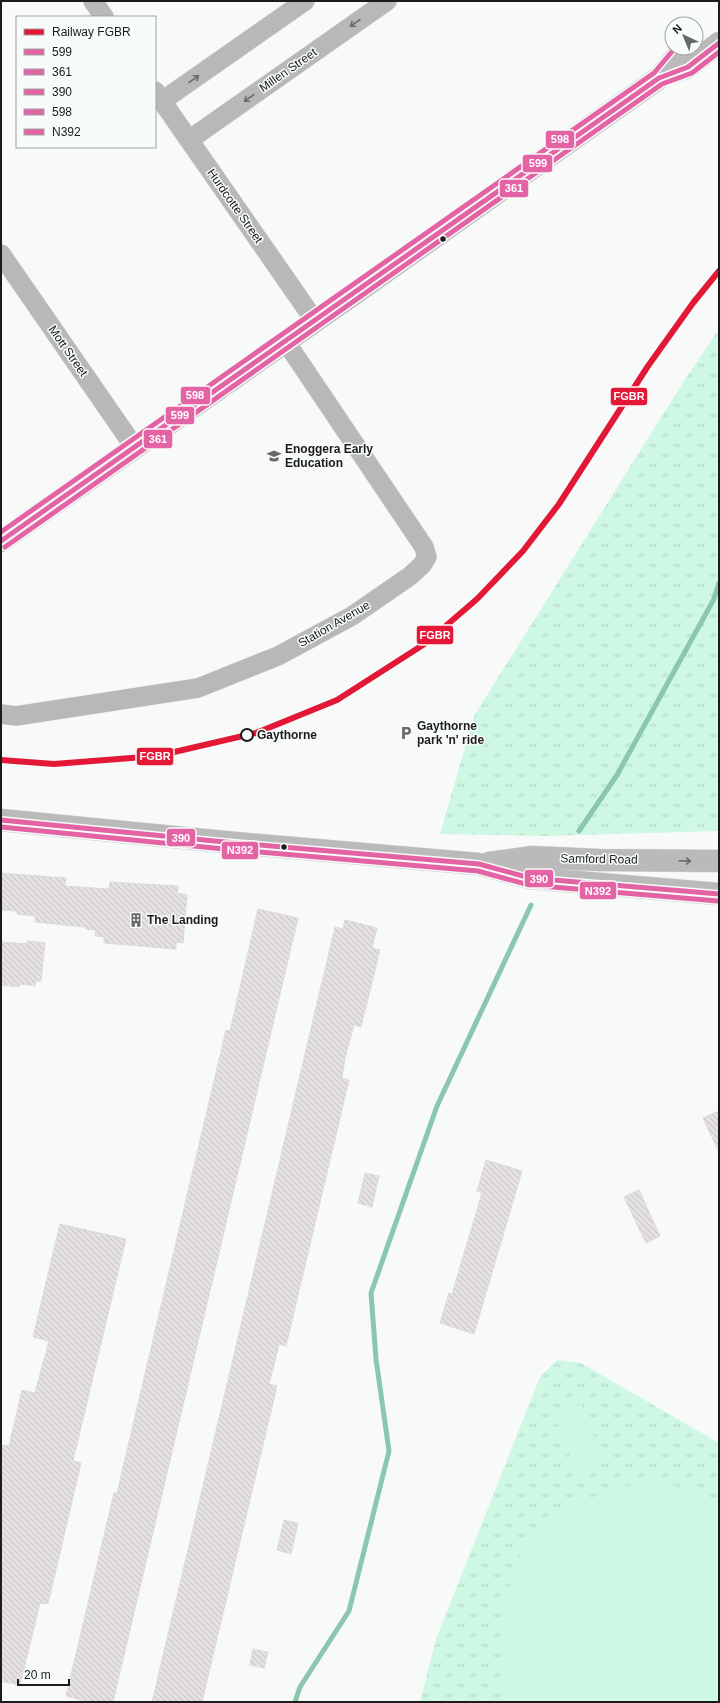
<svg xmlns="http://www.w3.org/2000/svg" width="720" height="1703" font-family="Arial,sans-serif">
  <defs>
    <pattern id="park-tufts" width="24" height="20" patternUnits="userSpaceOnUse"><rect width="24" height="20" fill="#cff8e4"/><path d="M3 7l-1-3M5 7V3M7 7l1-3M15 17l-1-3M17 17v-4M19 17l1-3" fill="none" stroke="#b1d4c3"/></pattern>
    <pattern id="building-back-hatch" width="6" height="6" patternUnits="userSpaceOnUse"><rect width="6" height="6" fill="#e5e0e1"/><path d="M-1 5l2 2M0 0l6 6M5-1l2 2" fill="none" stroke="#c4c0c0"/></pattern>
  </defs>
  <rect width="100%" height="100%" fill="#f8faf9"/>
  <!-- park -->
  <path fill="url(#park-tufts)" d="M 719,329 L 719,831 L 547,836 L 440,834 L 474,716 L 682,384 Z
    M 557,1360 L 581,1363 L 719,1443 L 719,1702 L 420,1702 L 436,1639 L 540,1377 Z"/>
  <!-- garden -->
  <path fill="#cff8e4" d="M 582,1404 L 604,1463 L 575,1472 L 555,1413 Z
    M 652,1482 L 690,1489 L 719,1505 L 719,1702 L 505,1702 L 500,1674 L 502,1610 L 523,1547 L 547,1520 L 576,1503 L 621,1487 Z"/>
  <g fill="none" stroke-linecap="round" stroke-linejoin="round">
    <!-- stream -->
    <path stroke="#8bc7ac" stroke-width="5" d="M 579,831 L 617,775 L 714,599 L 719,583
      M 295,1702 L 300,1687 L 349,1611 L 389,1451 L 376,1359 L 371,1293 L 437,1106 L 531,905"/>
  </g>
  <!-- building -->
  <path fill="url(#building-back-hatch)" stroke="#dbdbdb" d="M 1,873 L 66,878 L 65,886 L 109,889 L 110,882 L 178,886 L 177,893 L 187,895 L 183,943 L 176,942 L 176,949 L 104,943 L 104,937 L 95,936 L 96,930 L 86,929 L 86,927 L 35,922 L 35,916 L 17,914 L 17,911 L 1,910 Z
    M 258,909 L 298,918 L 113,1702 L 89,1702 L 66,1696 L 114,1493 L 117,1493 L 226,1030 L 230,1031 Z
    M 345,920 L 377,928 L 372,948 L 380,950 L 361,1027 L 354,1025 L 345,1058 L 342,1078 L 349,1080 L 286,1346 L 279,1344 L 273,1369 L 269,1384 L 277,1386 L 202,1702 L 152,1702 L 335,927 L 343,929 Z
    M 27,941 L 45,943 L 41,981 L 36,981 L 35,986 L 20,984 L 19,987 L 1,985 L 1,942 L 27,944 Z
    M 719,1111 L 719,1152 L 703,1118 Z
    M 486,1160 L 522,1171 L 474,1334 L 440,1323 L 449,1293 L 452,1294 L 482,1193 L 477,1191 Z
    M 365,1173 L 379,1176 L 372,1207 L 358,1203 Z
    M 639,1190 L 660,1236 L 646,1243 L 624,1197 Z
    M 60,1224 L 126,1239 L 73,1461 L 81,1463 L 48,1604 L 40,1603 L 20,1685 L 1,1681 L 1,1445 L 9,1446 L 22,1390 L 35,1393 L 49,1341 L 33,1337 Z
    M 284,1520 L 298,1523 L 291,1554 L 277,1550 Z
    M 253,1649 L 268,1652 L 264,1668 L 250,1665 Z"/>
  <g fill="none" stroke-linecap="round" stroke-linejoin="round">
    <defs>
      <path id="minor" d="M 93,1 L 104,17
        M 155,91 L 315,321
        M 162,101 L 305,1
        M 189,140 L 387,1
        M 1,254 L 135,448
        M 1,714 L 16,716 L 198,688 L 278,656 L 352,616 L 410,576 L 422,565 L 427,557 L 424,547 L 286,342"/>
      <path id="major" d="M 673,72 L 688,67 L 719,43
        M 1,541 L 368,284 L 659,78 L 679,54 L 688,48
        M 1,820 L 225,842 L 479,864 L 530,878 L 719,894
        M 489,863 L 532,857 L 600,860 L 719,861"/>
    </defs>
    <!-- minor casing -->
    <use href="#minor" stroke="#d5d6d5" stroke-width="20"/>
    <!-- major casing -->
    <use href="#major" stroke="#d5d6d5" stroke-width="23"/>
    <!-- minor -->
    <use href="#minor" stroke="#b7b8b8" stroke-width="19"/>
    <!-- major -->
    <use href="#major" stroke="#b9bab9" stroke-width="22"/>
    <defs>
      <path id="bus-1" d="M 1,541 L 659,78 L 688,67 L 719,43"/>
      <path id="bus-2" d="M 5,547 L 662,84 L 692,73 L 719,52"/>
      <path id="bus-3" d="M 1,820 L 225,842 L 479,864 L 530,878 L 719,894"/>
      <path id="bus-4" d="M 1,532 L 654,73 L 675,48"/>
      <path id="bus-5" d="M 1,827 L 224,849 L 478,871 L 529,885 L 718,901"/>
    </defs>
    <!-- bus-1 casing -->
    <use href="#bus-1" stroke="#f7fbf9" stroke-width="8"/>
    <!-- bus-2 casing -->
    <use href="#bus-2" stroke="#f7fbf9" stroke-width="8"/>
    <!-- bus-3 casing -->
    <use href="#bus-3" stroke="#f7fbf9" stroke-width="8"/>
    <!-- bus-4 casing -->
    <use href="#bus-4" stroke="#f7fbf9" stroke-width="8"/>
    <!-- bus-5 casing -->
    <use href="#bus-5" stroke="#f7fbf9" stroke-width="8"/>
    <!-- bus-1 -->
    <use href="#bus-1" stroke="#e463a4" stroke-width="5"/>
    <!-- bus-2 -->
    <use href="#bus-2" stroke="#e463a4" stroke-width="5"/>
    <!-- bus-3 -->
    <use href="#bus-3" stroke="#e463a4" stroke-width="5"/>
    <!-- bus-4 -->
    <use href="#bus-4" stroke="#e463a4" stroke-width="5"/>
    <!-- bus-5 -->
    <use href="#bus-5" stroke="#e463a4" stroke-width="5"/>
    <defs>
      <path id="rail-1" d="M 1,760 L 54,764 L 157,756 L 256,733 L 337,700 L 426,643 L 477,599 L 523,551 L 559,504 L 648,366 L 693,303 L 719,271"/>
    </defs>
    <!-- rail-1 casing -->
    <use href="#rail-1" stroke="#f7fbf9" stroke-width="9"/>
    <!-- rail-1 -->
    <use href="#rail-1" stroke="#e31837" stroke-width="6"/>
  </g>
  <!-- one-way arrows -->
  <defs><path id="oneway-shaft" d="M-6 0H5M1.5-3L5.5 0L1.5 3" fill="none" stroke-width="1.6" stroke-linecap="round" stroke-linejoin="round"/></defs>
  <g stroke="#696a6a">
    <use href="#oneway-shaft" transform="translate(355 23) rotate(145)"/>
    <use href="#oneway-shaft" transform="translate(194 79) rotate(-35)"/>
    <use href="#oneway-shaft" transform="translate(249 98) rotate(145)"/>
  </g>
  <use stroke="#6a6b6a" href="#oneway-shaft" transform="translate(685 861) rotate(2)"/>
  <!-- icons -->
  <defs>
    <symbol id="school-bare" viewBox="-9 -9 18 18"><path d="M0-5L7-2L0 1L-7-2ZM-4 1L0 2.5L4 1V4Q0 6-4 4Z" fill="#686a69" stroke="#f7fbf9" stroke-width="2.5" paint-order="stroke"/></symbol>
    <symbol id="parking-bare" viewBox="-9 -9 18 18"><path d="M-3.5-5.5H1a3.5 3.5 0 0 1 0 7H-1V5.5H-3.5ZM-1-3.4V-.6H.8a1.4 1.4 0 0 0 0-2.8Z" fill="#686a69" stroke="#f7fbf9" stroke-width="2.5" paint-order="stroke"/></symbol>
    <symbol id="building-bare" viewBox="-9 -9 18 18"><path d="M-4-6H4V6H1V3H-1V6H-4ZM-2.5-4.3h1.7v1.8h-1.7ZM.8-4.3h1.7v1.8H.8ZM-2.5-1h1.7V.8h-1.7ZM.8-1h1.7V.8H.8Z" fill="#686a69" stroke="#f7fbf9" stroke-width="2.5" paint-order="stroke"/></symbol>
  </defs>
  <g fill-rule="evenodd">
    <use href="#school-bare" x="264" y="446" width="20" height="20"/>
    <use href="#parking-bare" x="396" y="723" width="20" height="20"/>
    <use href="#building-bare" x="126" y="910" width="20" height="20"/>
  </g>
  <!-- markers -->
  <g fill="#1b1c1b" stroke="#f7fbf9" stroke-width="1.5">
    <circle cx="443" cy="239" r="3.5"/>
    <circle cx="284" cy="847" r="3.5"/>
  </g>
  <circle fill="#f7fbf9" stroke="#1b1c1b" stroke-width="2" cx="247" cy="735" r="6"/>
  <g text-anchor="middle" stroke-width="3" stroke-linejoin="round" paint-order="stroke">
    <!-- street labels -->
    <g font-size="12" fill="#1b1c1b" stroke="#f7fbf9">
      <text transform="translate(288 70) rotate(-35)" y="4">Millen Street</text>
      <text transform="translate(235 206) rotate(55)" y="4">Hurdcotte Street</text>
      <text transform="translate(68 351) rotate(55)" y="4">Mott Street</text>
      <text transform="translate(334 624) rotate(-30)" y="4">Station Avenue</text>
      <text transform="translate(599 859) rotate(1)" y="4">Samford Road</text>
    </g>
    <!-- poi labels -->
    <g font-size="12" font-weight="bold" fill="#1b1c1b" stroke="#f7fbf9" text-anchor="start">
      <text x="285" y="453">Enoggera Early<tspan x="285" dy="14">Education</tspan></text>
      <text x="417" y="730">Gaythorne<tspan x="417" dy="14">park 'n' ride</tspan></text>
      <text x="147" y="924">The Landing</text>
    </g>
    <!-- stop labels -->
    <g font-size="12" font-weight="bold" fill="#1b1c1b" stroke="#f7fbf9" text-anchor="start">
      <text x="257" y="739">Gaythorne</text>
    </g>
  </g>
  <g stroke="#f7fbf9" stroke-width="1.5">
    <rect x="545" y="130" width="30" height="19" rx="4" fill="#e463a4"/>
    <rect x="522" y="154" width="31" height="19" rx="4" fill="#e463a4"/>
    <rect x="499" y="179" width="30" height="19" rx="4" fill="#e463a4"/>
    <rect x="180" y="386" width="31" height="19" rx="4" fill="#e463a4"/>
    <rect x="610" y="387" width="38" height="19" rx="4" fill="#e31837"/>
    <rect x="165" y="406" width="30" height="19" rx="4" fill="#e463a4"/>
    <rect x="143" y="429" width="30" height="20" rx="4" fill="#e463a4"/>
    <rect x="416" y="625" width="38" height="20" rx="4" fill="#e31837"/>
    <rect x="136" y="747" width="38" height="19" rx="4" fill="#e31837"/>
    <rect x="166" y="828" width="30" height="19" rx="4" fill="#e463a4"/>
    <rect x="221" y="841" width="38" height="19" rx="4" fill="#e463a4"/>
    <rect x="524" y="869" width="30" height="19" rx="4" fill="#e463a4"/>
    <rect x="579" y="881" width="38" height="19" rx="4" fill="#e463a4"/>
  </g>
  <g font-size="11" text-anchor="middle" font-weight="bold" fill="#fff">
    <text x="560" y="143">598</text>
    <text x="538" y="167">599</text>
    <text x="514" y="192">361</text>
    <text x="195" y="399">598</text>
    <text x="629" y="400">FGBR</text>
    <text x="180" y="419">599</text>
    <text x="158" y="443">361</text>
    <text x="435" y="639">FGBR</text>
    <text x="155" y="760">FGBR</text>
    <text x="181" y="842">390</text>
    <text x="240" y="854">N392</text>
    <text x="539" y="883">390</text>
    <text x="598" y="895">N392</text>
  </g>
  <!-- border -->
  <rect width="720" height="1703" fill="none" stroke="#1b1c1b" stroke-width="4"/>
  <!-- legend -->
  <rect x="16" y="16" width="140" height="132" fill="#f7fbf9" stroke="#9fa2a0"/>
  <rect x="24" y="29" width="20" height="6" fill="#e31837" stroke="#9fa2a0"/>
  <text x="52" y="36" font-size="12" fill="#1b1c1b">Railway FGBR</text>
  <rect x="24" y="49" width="20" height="6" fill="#e463a4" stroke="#9fa2a0"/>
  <text x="52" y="56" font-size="12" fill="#1b1c1b">599</text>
  <rect x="24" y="69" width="20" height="6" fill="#e463a4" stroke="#9fa2a0"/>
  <text x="52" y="76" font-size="12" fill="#1b1c1b">361</text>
  <rect x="24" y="89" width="20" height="6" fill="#e463a4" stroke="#9fa2a0"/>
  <text x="52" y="96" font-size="12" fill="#1b1c1b">390</text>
  <rect x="24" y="109" width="20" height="6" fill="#e463a4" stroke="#9fa2a0"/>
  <text x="52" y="116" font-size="12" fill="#1b1c1b">598</text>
  <rect x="24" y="129" width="20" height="6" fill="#e463a4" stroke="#9fa2a0"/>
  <text x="52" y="136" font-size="12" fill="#1b1c1b">N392</text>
  <!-- north arrow -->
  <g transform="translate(684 36) rotate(316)"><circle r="19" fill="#f7fbf9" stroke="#9fa2a0"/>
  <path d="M0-3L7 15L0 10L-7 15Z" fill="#686a69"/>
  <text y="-6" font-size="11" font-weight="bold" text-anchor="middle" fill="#1b1c1b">N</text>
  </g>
  <!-- scale -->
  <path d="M18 1679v6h51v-6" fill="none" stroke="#1b1c1b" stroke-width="2"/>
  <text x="24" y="1679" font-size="12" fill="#1b1c1b" stroke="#f7fbf9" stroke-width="3" paint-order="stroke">20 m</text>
</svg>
